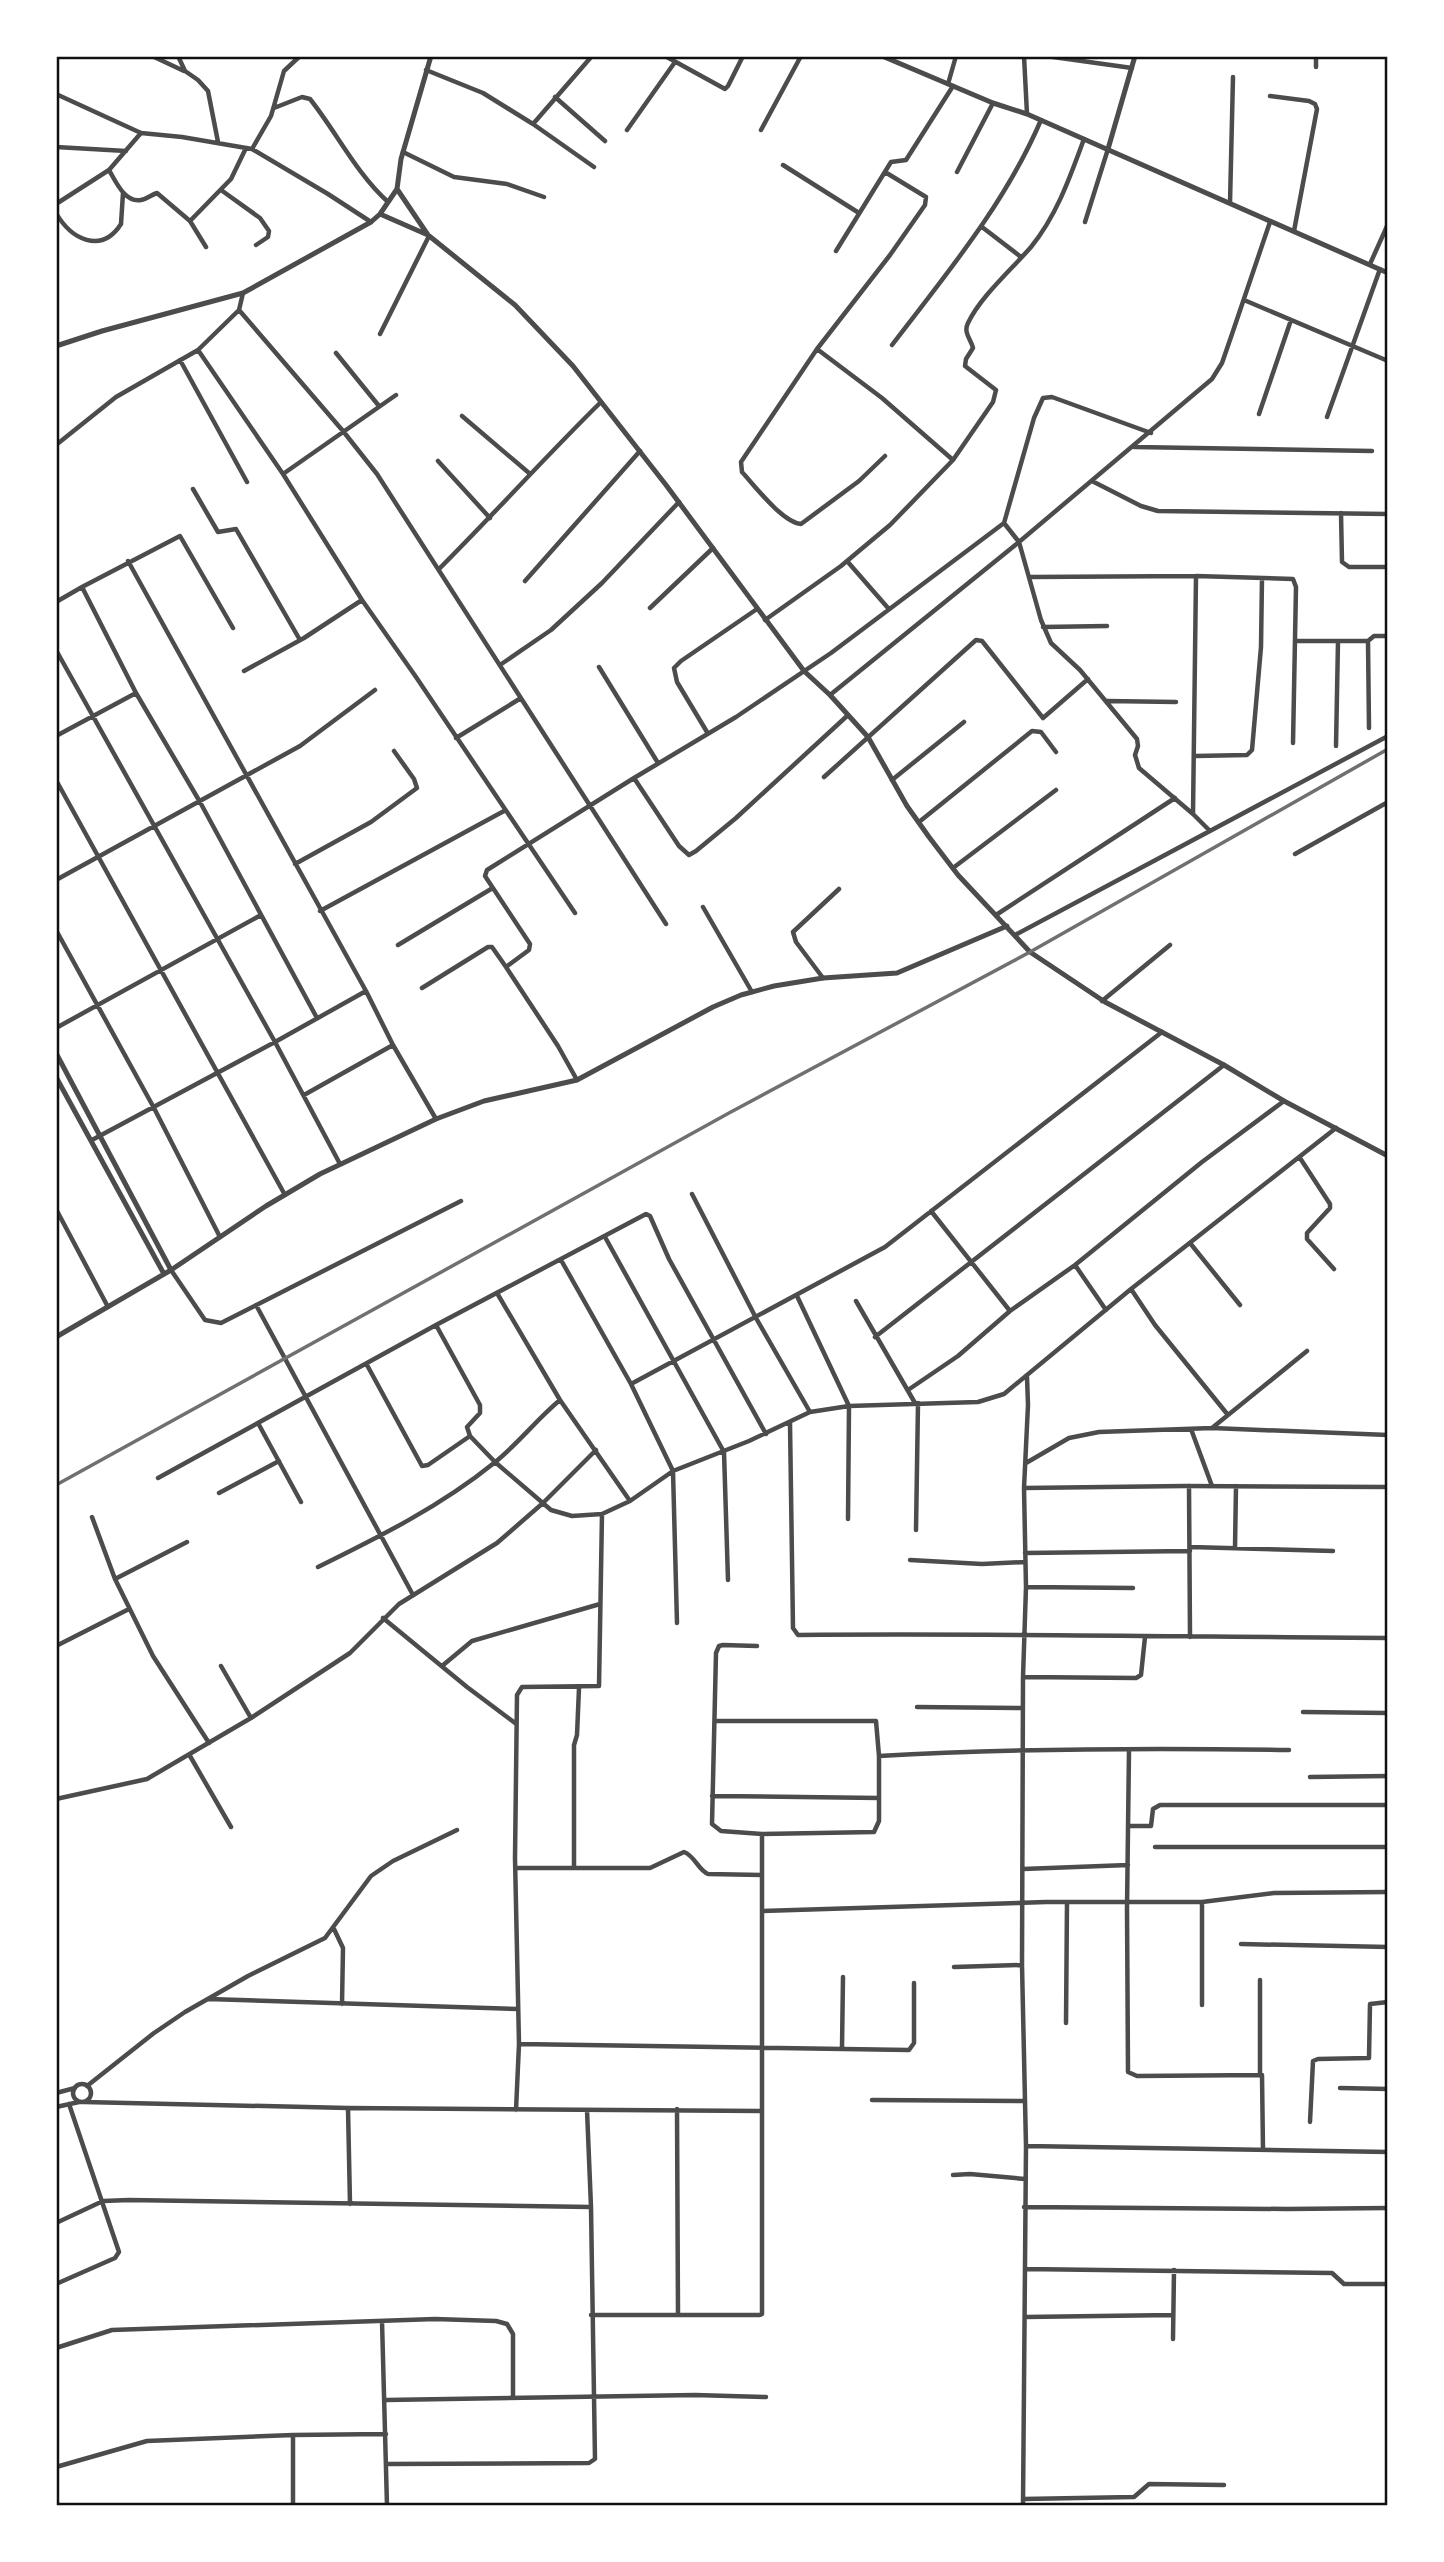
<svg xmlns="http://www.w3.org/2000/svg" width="1444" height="2562" font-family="'Source Serif 4',serif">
  <rect width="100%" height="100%" fill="#fff"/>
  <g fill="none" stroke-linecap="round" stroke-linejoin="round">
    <!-- minor -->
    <path stroke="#4c4c4c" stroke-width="4.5" d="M 152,56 L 184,71
      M 178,56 L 185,71 L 198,80 L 208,91 L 218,142
      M 665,56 L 725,89 L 728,86 L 743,56
      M 1024,56 L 1027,114
      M 1046,56 L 1132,68
      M 1316,67 L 1316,56
      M 426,70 L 483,93 L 533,124 L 594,167
      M 948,84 L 956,56
      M 56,94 L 141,133 L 182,137 L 252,149 L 328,194 L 371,222
      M 1270,96 L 1309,101 L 1315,104 L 1317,109 L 1294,231
      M 555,97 L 605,141
      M 274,108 L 302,97 L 310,99 C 337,133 356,173 388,202
      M 533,124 L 592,56
      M 627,130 L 675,62
      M 761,130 L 801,56
      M 56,147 L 126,151
      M 252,149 L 271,116 L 284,71 L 300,56
      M 403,152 L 454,177 L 507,184 L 544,197
      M 783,165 L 859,213
      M 109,170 C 116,182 125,203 141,200 C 147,199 151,195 157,193 L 190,221 L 231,179 L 246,148
      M 885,172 L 926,197 L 925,205 L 890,255 L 817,349 L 745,456 L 741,462 L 742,472 C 755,486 782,522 801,524 L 859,481 L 885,456
      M 957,172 L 993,103
      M 221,190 L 260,218 L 269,231 L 268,237 L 256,245
      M 1230,203 L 1233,77
      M 56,204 L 109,170 L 141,133
      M 56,213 C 71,239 101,255 121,224 L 123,193
      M 190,221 L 206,247
      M 1085,222 L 1108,149
      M 982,227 L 1021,257
      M 836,251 L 891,162 L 906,160 L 953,86
      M 1370,264 L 1388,224
      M 1244,300 L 1388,361
      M 239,310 L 343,431 L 377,474 L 666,924
      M 380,334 L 429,236
      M 892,345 C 947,273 1005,204 1041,120
      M 817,349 L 882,398 L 953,460
      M 198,350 L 283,474 L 362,600 L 416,677 L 575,913
      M 336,353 L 379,406
      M 180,360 L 247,482
      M 1259,414 L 1291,320
      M 462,416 L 529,473
      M 1327,417 L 1380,269
      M 56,445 L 116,397 L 198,350 L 239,310 L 243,293
      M 1134,447 L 1372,451
      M 438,461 L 490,518
      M 283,474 L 396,395
      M 1092,481 L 1141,506 L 1158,511 L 1388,514
      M 193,489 L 218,532 L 236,529 L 300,640
      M 1341,513 L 1342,562 L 1349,567 L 1388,567
      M 1004,523 L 1019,542 L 1041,620 L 1051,643 L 1080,670 L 1137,739 L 1138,746 L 1135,755 L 1139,768 L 1193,814 L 1196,576
      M 128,561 L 366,991 L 393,1045
      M 847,561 L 888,608
      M 439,569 C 494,514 546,456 601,402
      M 1030,577 L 1196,576 L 1293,579 L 1296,587 L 1293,743
      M 525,581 L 640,451
      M 56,602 L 82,587
      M 650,608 L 713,548
      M 765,620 L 841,566 L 890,525 L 953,460 L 993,402 L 996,390 L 965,366 L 966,359 L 973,348 C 971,339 963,333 968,323 C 981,296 1012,269 1031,247 C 1057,215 1070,177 1084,139
      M 1043,627 L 1107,626
      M 233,628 L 180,536 L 82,587 L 136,693 L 200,802 L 317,1018
      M 1296,641 L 1368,641 L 1369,728
      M 1368,641 L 1374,636 L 1388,636
      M 56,650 L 275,1042 L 366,991
      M 500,665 L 551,630 L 602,583 L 679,502
      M 599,667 L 658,763
      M 244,671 L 304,638 L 362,600
      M 830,695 L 1019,542 L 1212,379 L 1222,363 L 1231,337 L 1270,222
      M 1107,701 L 1176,702
      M 707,732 L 677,682 L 674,668 L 681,661 L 757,609
      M 56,736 L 136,693
      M 456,738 L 521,698
      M 1336,746 L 1338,641
      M 1195,756 L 1247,755 L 1252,750 L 1261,647 L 1262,578
      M 824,777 L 976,640 L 982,641 L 1043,718 L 1088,679
      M 634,778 L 679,846 L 689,855 L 696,851 L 736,818 L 847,716
      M 56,780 L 285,1195
      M 892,780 L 964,722
      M 1193,814 L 1209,830
      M 919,822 L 1032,731 L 1041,732 L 1056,752
      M 1295,854 L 1388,802
      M 295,864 L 371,822 L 417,788 L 414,779 L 394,751
      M 953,868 L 1056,790
      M 56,880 L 300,746 L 375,690
      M 703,907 L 752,992
      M 320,911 L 504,811
      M 996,915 L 1175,798
      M 56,930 L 154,1108 L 220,1237
      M 1015,935 L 1388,736
      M 398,945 L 491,889
      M 823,978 L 796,942 L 793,932 L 839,889
      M 422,988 L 488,947 L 492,947 L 506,967
      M 1102,1001 L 1170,945
      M 56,1028 L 261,915
      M 577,1080 L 558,1046 L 506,967 L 529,950 L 530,944 L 485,876 L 487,870 L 634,778 L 736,717 L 831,653 L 1004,523 L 1034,418 L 1043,398 L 1052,397 L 1151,433
      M 304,1095 L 393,1045 L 436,1119
      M 92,1140 L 275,1042 L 340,1164
      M 1300,1158 L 1330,1204 L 1330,1208 L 1307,1233 L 1307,1239 L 1334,1269
      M 692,1194 L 756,1318 L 810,1412
      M 56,1209 L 108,1307
      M 931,1211 L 1010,1311
      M 605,1237 L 724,1452 L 728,1580
      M 1190,1243 L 1240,1305
      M 561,1260 L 631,1384 L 673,1471 L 677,1623
      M 1075,1265 L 1106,1310
      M 171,1270 L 205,1320 L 221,1323 L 461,1201
      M 1131,1289 L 1155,1325 L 1228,1415
      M 497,1293 L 560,1400 L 630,1501
      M 797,1296 L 849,1406 L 848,1519
      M 856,1301 L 915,1403
      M 256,1305 L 413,1595
      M 436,1325 L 480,1405 L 480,1413 L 467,1427 L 470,1436 L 495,1462 L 551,1510 L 572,1516 L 602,1514 L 630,1501 L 673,1471 L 749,1441 L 810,1412 L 849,1406 L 978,1402 L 1004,1394 L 1131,1289 L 1336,1128
      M 875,1337 L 1224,1065
      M 367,1365 L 422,1466 L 428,1465 L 470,1436
      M 631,1384 L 885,1247 L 1162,1032
      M 908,1390 L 958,1356 L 1010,1311 L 1075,1265 L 1202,1162 L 1284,1101
      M 258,1423 L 301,1502
      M 790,1423 L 793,1628 L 798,1635 C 995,1633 1191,1637 1388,1638
      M 1212,1428 L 1307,1351
      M 1191,1429 L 1212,1486
      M 1026,1463 L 1069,1438 L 1099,1432 L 1212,1428 L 1388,1435
      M 158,1478 L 436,1325 L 646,1214 L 650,1216 L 669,1259 L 766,1434
      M 1189,1486 L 1190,1637
      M 1024,1488 L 1185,1486 L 1388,1487
      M 219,1493 L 279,1461
      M 92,1517 L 115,1579 L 153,1656 L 209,1743
      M 916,1530 L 918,1403
      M 1190,1547 L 1333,1551
      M 1235,1548 L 1236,1486
      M 1025,1553 L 1190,1551
      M 910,1560 L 982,1564 L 1025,1562
      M 318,1567 C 379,1537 441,1506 494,1463 C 518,1444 537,1419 560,1400
      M 115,1579 L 187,1542
      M 1026,1587 L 1133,1588
      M 383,1618 L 467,1687 L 515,1723
      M 56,1646 L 129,1609
      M 221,1666 L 251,1718
      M 442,1666 L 472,1641 L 600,1604
      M 1023,1677 L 1136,1678 L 1141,1675 L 1145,1637
      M 917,1707 L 1023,1708
      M 1303,1712 L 1388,1713
      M 715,1721 L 876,1721 L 879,1756 L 879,1821 L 874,1832 L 762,1834 L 721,1831 L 712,1824 L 716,1653 L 719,1646 L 723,1645 L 757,1646
      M 1129,1750 L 1127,1909 L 1128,2072 L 1137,2076 L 1262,2075 L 1263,2150
      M 190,1756 L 231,1827
      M 879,1756 C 1015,1748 1153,1748 1289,1750
      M 1310,1777 L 1388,1776
      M 712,1796 L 879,1798
      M 56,1799 L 147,1779 L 251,1718 L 350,1653 L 399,1604 L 497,1543 L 543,1503 L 596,1450
      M 1128,1826 L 1151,1826 L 1153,1809 L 1160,1805 L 1388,1805
      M 1155,1847 L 1388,1847
      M 516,1868 L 650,1868 L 684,1852 C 695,1856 698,1870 708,1874 L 762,1875
      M 574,1868 L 574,1745 L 577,1735 L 579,1688
      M 1023,1869 L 1128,1865
      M 1202,1902 L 1202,2005
      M 762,1911 L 1046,1902 L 1202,1902 L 1274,1893 L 1388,1892
      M 334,1929 L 343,1948 L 342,2004
      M 1241,1944 L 1388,1947
      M 954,1967 L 1022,1965
      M 1260,1980 L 1260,2074
      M 208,1999 L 518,2009
      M 1066,2023 L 1067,1902
      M 519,2044 L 909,2050 L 914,2043 L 914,1983
      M 842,2048 L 843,1977
      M73 2093a9 9 0 1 1 18 0a9 9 0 1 1-18 0Z
      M 87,2086 L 154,2033 L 185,2012 L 248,1976 L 325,1938 L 371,1876 L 393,1861 L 457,1830
      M 1340,2088 L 1388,2089
      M 56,2093 L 75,2088
      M 872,2100 L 1025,2101
      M 84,2102 L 348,2108 L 761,2111
      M 56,2107 L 79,2102
      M 348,2108 L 350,2204
      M 677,2109 L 678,2315
      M 516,2110 L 519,2044 L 515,1858 L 517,1695 L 522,1687 L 599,1686 L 602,1514
      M 1310,2122 L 1313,2061 L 1318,2059 L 1369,2058 L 1370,2004 L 1388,2002
      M 1026,2146 L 1388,2152
      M 953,2175 L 970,2174 L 1025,2179
      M 1024,2207 L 1287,2209 L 1388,2208
      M 56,2223 L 103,2201 L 129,2200 L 591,2207
      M 1025,2269 L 1332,2273 L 1344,2284 L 1388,2284
      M 56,2284 L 115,2258 L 119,2252 L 69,2104
      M 591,2315 L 759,2315 L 762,2314 L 762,1834
      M 1025,2317 L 1173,2315
      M 382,2321 L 387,2506
      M 1173,2339 L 1174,2270
      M 56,2348 L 112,2330 L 435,2319 L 496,2321 L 507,2324 L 513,2334 L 513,2398
      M 386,2400 L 695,2395 L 766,2397
      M 386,2464 L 589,2463 L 595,2459 L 591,2207 L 587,2110
      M 56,2467 L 147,2441 L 293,2435 L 386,2434
      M 1023,2499 L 1134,2497 L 1149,2484 L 1224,2485
      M 293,2506 L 293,2435
      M 1023,2506 L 1026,2146 L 1022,1965 L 1023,1677 L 1026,1587 L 1024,1488 L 1028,1405 L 1027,1377"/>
    <!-- tertiary -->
    <path stroke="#4c4c4c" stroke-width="5" d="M 431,56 L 401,159 L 397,189 L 428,235 L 515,305 L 573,366 L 666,485 L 804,671 L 830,695 L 868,737 L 907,806 L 929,837 L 958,875 L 1030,952 L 1105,1002 L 1224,1065 L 1284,1101 L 1388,1156
      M 882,56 L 993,103 L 1027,114 L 1388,273
      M 1108,149 L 1135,56
      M 380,214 L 428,235
      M 56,346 L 102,331 L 243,293 L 371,222 L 380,214 L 397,189
      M 56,1053 L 171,1270
      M 56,1077 L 164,1274
      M 56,1337 L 171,1270 L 266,1206 L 320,1174 L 436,1119 L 484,1101 L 577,1080 L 713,1007 L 741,995 L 774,986 L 823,978 L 897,973 L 1007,926"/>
    <!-- rail -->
    <path stroke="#707070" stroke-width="3.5" d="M 56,1485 L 729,1113 L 1030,952 L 1388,749"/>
  </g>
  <!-- border -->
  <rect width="1444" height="2562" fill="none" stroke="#ffffff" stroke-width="116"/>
  <rect x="58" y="58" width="1328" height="2446" fill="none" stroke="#111" stroke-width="2.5"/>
</svg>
